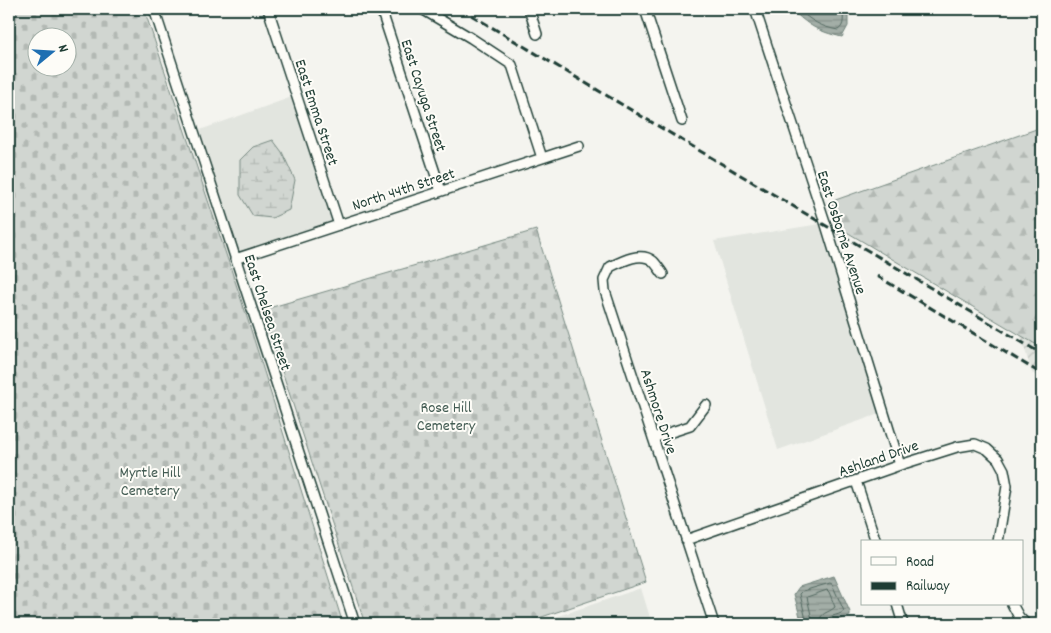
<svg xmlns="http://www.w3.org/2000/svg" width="1051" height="633" font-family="Dekko,sans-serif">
  <defs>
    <pattern id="industrial-furrows" width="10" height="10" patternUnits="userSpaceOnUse" patternTransform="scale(1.25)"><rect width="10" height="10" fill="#e2e5df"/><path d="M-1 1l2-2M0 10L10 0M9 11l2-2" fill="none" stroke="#c1c5c0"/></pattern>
    <pattern id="forest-firs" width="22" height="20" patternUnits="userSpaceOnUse" patternTransform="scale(1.25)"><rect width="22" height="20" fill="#d1d6d1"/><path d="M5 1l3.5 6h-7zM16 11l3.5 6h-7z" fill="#b3b9b4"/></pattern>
    <pattern id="wetland-marsh" width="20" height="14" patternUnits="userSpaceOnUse" patternTransform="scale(1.25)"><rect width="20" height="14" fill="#d1d6d1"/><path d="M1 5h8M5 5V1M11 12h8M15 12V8" fill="none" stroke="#b3b9b4"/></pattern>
    <pattern id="cemetery-stones" width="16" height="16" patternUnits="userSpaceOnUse" patternTransform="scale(1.25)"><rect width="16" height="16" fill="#d1d6d1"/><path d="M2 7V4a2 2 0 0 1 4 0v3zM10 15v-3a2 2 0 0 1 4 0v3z" fill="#b3b9b4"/></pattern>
    <pattern id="water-rules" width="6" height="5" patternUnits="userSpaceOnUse" patternTransform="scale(1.25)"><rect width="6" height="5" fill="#a3aea7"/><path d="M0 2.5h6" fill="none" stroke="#848f89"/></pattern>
  </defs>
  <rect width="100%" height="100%" fill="#f4f4ef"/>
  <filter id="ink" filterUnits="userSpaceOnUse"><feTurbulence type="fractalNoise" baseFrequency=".02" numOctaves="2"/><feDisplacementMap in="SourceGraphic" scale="10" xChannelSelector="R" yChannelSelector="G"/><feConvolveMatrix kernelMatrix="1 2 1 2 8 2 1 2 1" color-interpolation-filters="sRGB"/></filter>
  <g filter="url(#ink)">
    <!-- built -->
    <path fill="#e2e5df" d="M 292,97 L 333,222 L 239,252 L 200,130 Z
      M 820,224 L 879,414 L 778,450 L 714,241 Z
      M 641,588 L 652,624 L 535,624 Z"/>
    <!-- industrial -->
    <path fill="url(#industrial-furrows)" d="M 1020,334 L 1042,348 L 1042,379 L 1032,373 Z"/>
    <!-- forest -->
    <path fill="url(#forest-firs)" stroke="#788a82" d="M 1042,127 L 1042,348 L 845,231 L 827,203 Z"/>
    <!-- wetland -->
    <path fill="url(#wetland-marsh)" stroke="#788a82" d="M 273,140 L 282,152 L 295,180 L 289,210 L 272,218 L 253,216 L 240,195 L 240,160 L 253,147 Z"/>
    <!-- cemetery -->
    <path fill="url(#cemetery-stones)" stroke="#788a82" fill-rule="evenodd" d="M 9,9 L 144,9 L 246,314 L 343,624 L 9,624 ZM 38,38 L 68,38 L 68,68 L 38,68 Z
      M 536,230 L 646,582 L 521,624 L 365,624 L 262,310 Z"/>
    <!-- water -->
    <path fill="url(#water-rules)" stroke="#6e8179" d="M 791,9 L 848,9 L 848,26 L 842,37 C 817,31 809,26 791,9 Z
      M 834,576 L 850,612 L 850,616 L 823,624 L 802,624 L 794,594 L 799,587 Z"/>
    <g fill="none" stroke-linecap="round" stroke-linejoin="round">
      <!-- shore -->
      <path stroke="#546a62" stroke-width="1" d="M 798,9 C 811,21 821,27 838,30 C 845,26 843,17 843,9
        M 807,624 L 800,594 L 803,591 L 830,583 L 832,584 L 844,611 C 838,617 826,614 826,624
        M 813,624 L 807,597 L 827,590 L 829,592 L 835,607 C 828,614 820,611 819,624"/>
      <defs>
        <path id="street" d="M 154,9 L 355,624
          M 268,9 L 339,225
          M 381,9 L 441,191
          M 422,9 L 471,38 L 512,65 L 542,158
          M 529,9 L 537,34
          M 645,9 L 682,121
          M 755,9 L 826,225 L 900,465
          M 235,259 L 579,146
          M 663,274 C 660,270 657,265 653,261 C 641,251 622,261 610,267 L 604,280 L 605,291 L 714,624
          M 653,438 L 690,426 L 706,405
          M 856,481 L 876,542
          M 686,540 L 900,465 L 957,447 L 975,444 L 987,449 L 998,459 L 1004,470 L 1007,486 L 998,542
          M 897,604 L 903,624
          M 1012,604 L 1019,617 L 1026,624"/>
      </defs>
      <!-- street casing -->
      <use href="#street" stroke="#1f3d34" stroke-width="12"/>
      <!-- street -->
      <use href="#street" stroke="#fdfcf7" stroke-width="9"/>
      <!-- rail -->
      <path stroke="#1f3d34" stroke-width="3" stroke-dasharray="8 4" stroke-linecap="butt" d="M 461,9 L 1042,354
        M 877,276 L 1042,374"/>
    </g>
  </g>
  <g text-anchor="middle" stroke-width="4" stroke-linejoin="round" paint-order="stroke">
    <!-- street labels -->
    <g font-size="16" fill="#1f3d34" stroke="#fdfcf7">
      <text transform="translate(425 95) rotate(72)" y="6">East Cayuga Street</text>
      <text transform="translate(318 112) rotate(72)" y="6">East Emma Street</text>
      <text transform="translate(403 188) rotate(-18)" y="6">North 44th Street</text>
      <text transform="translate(843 232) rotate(72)" y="6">East Osborne Avenue</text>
      <text transform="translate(269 312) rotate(72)" y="6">East Chelsea Street</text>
      <text transform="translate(660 411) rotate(72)" y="6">Ashmore Drive</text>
      <text transform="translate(878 457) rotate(-19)" y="6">Ashland Drive</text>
    </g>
    <!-- park labels -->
    <g font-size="16" fill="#435c53" stroke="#fdfcf7">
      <text x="446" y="412">Rose Hill<tspan x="446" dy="18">Cemetery</tspan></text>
      <text x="150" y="477">Myrtle Hill<tspan x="150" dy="18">Cemetery</tspan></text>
    </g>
  </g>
  <!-- margin -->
  <rect width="1051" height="633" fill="none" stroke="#fdfcf7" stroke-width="30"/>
  <rect x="15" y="15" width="1021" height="603" fill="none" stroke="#1f3d34" stroke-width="2" filter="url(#ink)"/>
  <!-- legend -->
  <rect x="861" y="540" width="162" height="65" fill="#fdfcf7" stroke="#a4b0a9"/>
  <rect x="871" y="557" width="25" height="8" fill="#fdfcf7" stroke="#a4b0a9"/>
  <text x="906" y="566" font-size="15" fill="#1f3d34">Road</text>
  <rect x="871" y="582" width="25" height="8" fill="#1f3d34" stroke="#a4b0a9"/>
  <text x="906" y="590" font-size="15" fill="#1f3d34">Railway</text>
  <!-- north arrow -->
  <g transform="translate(52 52) rotate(72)"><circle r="24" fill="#fdfcf7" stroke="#a4b0a9"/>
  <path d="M0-4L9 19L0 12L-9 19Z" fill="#1f6fb2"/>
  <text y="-8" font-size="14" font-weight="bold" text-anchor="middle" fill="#1f3d34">N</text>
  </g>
</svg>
